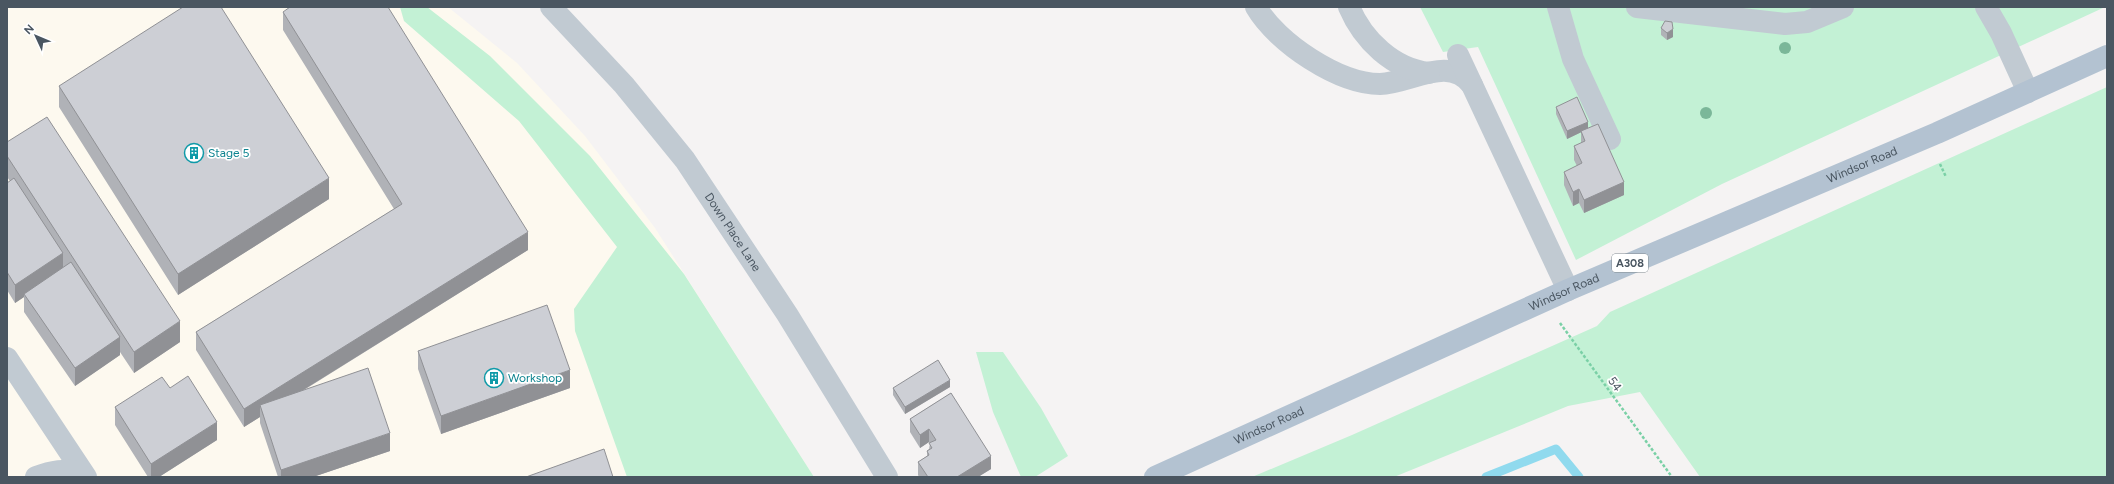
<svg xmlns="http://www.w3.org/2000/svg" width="2114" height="484" font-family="Figtree,sans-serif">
	<rect width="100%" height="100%" fill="#f5f3f3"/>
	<!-- commercial -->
	<path fill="#fdf9ef" d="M7 7H448L517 63 585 136 655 228 814 477H7Z"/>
	<!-- green -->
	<path fill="#c3f1d5" d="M400 7H427L490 56 590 156 684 274 814 477H627L575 331 574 309 617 247 519 121 404 21Z
		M1420 7H2105L1722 184 1576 260 1478 47 1443 52Z
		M2107 87V477H1700L1640 392 1568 406 1394 477H1252L1352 435 1597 326 1610 312Z
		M976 352H1003L1041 408 1068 456 1035 477H1021L993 412Z"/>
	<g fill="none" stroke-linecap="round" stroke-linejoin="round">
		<!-- stream -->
		<path stroke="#90daee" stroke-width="9" d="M1486 477 1556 449 1579 477"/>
		<!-- path -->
		<path stroke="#7ad0a6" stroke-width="2.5" stroke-dasharray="3 2" stroke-linecap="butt" d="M1940 164 1946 177
			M1560 323 1672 477"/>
		<!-- minor -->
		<g stroke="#c1cad2" stroke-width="22">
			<path id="s1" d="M551 7 624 85 685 160 787 314 887 477"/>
			<path d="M1256 7C1277 43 1339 84 1380 84 1411 83 1449 54 1472 85"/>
			<path d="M1349 7C1363 40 1393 69 1429 73"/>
			<path d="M1558 7 1573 59 1610 139"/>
			<path d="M1637 7 1785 24 1807 22 1843 7"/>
			<path d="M1986 7 2001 33 2028 92"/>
			<path d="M1458 55 1568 290"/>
			<path d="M7 358 86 477"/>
			<path d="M36 477C52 471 65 469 82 472"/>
		</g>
		<!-- major -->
		<path stroke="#b3c2d1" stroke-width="22" id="s2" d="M1155 477 1568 290 1937 133 2107 56"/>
	</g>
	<!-- trees -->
	<g fill="#7bb799">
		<circle cx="1785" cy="48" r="6"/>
		<circle cx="1706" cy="113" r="6"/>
	</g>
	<!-- wall -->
	<path fill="#b0b2b7" d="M283 12 528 250 304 390 390 451 313 477H278L260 423V417L244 427 196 350V332L394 209 283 30Z
		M1661 28 1673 37 1667 40 1661 35Z
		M59 86 329 199 178 295 59 107Z
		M1556 107 1588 129 1624 195 1584 213 1579 203 1573 206 1564 185V172L1577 166 1574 160V146L1581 143V132L1567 139 1556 114Z
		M7 142 180 342 134 373 120 352V355L75 386 24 312V297L15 303 7 290V183L10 181 7 177Z
		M418 351 570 388 441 434 418 369Z
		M950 387 905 414 893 395V388Z
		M170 388 217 440 159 477H148L115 425V407Z
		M951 393 991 469 978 477H919L918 475V462L927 456V451L929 449 930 443 929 442 920 448 910 432V419Z"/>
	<!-- shaded-wall -->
	<path fill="#909195" d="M1673 29V37L1667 40V33Z
		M1588 122V129L1567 139V131Z
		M329 178V199L178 295V274Z
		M1624 182V195L1584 213V200Z
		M1579 189V203L1573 206V192Z
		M528 232V250L263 415 260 405V417L244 427V409Z
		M63 253V271L24 294V297L15 303V285Z
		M180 321V342L134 373V352Z
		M120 337V355L75 386V368Z
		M570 370V388L441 434V416Z
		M950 380V387L905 414V407Z
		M217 422V440L159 477H151V464Z
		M929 429V442L920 448V435Z
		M390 433V451L313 477H281V470Z
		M991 456V469L978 477H957Z"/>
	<!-- building -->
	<path fill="#cdcfd5" stroke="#909195" d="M183 7H221L329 178 178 274 59 86Z
		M290 7H388L528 232 244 409 196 332 402 204 283 12Z
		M1665 21 1672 22 1673 29 1667 33 1661 28Z
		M1577 97 1588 122 1567 131 1556 107Z
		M47 117 180 321 134 352 7 156V142Z
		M1598 124 1624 182 1584 200 1579 189 1573 192 1564 172 1582 163 1574 146 1585 141 1581 131Z
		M14 178 63 253 15 285 7 272V183Z
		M71 262 120 337 75 368 24 294Z
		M547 305 570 370 441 416 418 351Z
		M938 360 950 380 905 407 893 388Z
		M368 368 390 433 281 470 260 405Z
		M188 376 217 422 151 464 115 407 162 377 170 388Z
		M951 393 991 456 957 477H928L918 462 929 455 927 451 932 448 929 443 936 440 929 429 920 435 910 419Z
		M604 449 613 477H526Z"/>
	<!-- icons -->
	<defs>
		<symbol id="building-ring" viewBox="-11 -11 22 22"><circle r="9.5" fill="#fff" stroke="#0f9aa8" stroke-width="1.5"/><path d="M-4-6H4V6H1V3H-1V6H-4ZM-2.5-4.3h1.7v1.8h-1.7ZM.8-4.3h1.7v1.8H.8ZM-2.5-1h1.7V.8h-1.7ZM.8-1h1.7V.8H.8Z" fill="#0f9aa8"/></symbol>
	</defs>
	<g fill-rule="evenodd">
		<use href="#building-ring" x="183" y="142" width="22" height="22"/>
		<use href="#building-ring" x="483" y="367" width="22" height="22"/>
	</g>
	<g text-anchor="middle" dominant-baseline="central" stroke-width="3.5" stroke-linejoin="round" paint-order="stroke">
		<!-- shield labels -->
		<rect fill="#fff" stroke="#808990" stroke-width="1" x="1612" y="254" width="36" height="18" rx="3"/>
		<g font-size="11" font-weight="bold" fill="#4a5661">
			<text x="1630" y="263">A308</text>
		</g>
		<!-- culture labels -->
		<g font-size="12" fill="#0d838f" stroke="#fff" text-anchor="start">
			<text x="208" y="153">Stage 5</text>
			<text x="508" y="378">Workshop</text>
		</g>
		<!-- street labels -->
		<g font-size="12" fill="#4a5661" stroke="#fff">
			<text stroke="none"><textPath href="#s2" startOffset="773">Windsor Road</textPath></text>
			<text stroke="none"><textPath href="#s1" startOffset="290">Down Place Lane</textPath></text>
			<text stroke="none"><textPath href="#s2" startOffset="449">Windsor Road</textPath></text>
			<text transform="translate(1615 384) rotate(54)">54</text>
			<text stroke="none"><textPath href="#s2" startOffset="125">Windsor Road</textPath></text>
		</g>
	</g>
	<!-- border -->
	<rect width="2114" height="484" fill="none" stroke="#4a5661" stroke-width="16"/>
	<!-- north arrow -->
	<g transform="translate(36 36) rotate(314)" stroke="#ffffff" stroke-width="3" paint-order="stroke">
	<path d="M0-3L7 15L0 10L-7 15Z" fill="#4a5661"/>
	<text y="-6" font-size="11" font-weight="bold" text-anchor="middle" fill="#4a5661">N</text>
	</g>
</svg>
